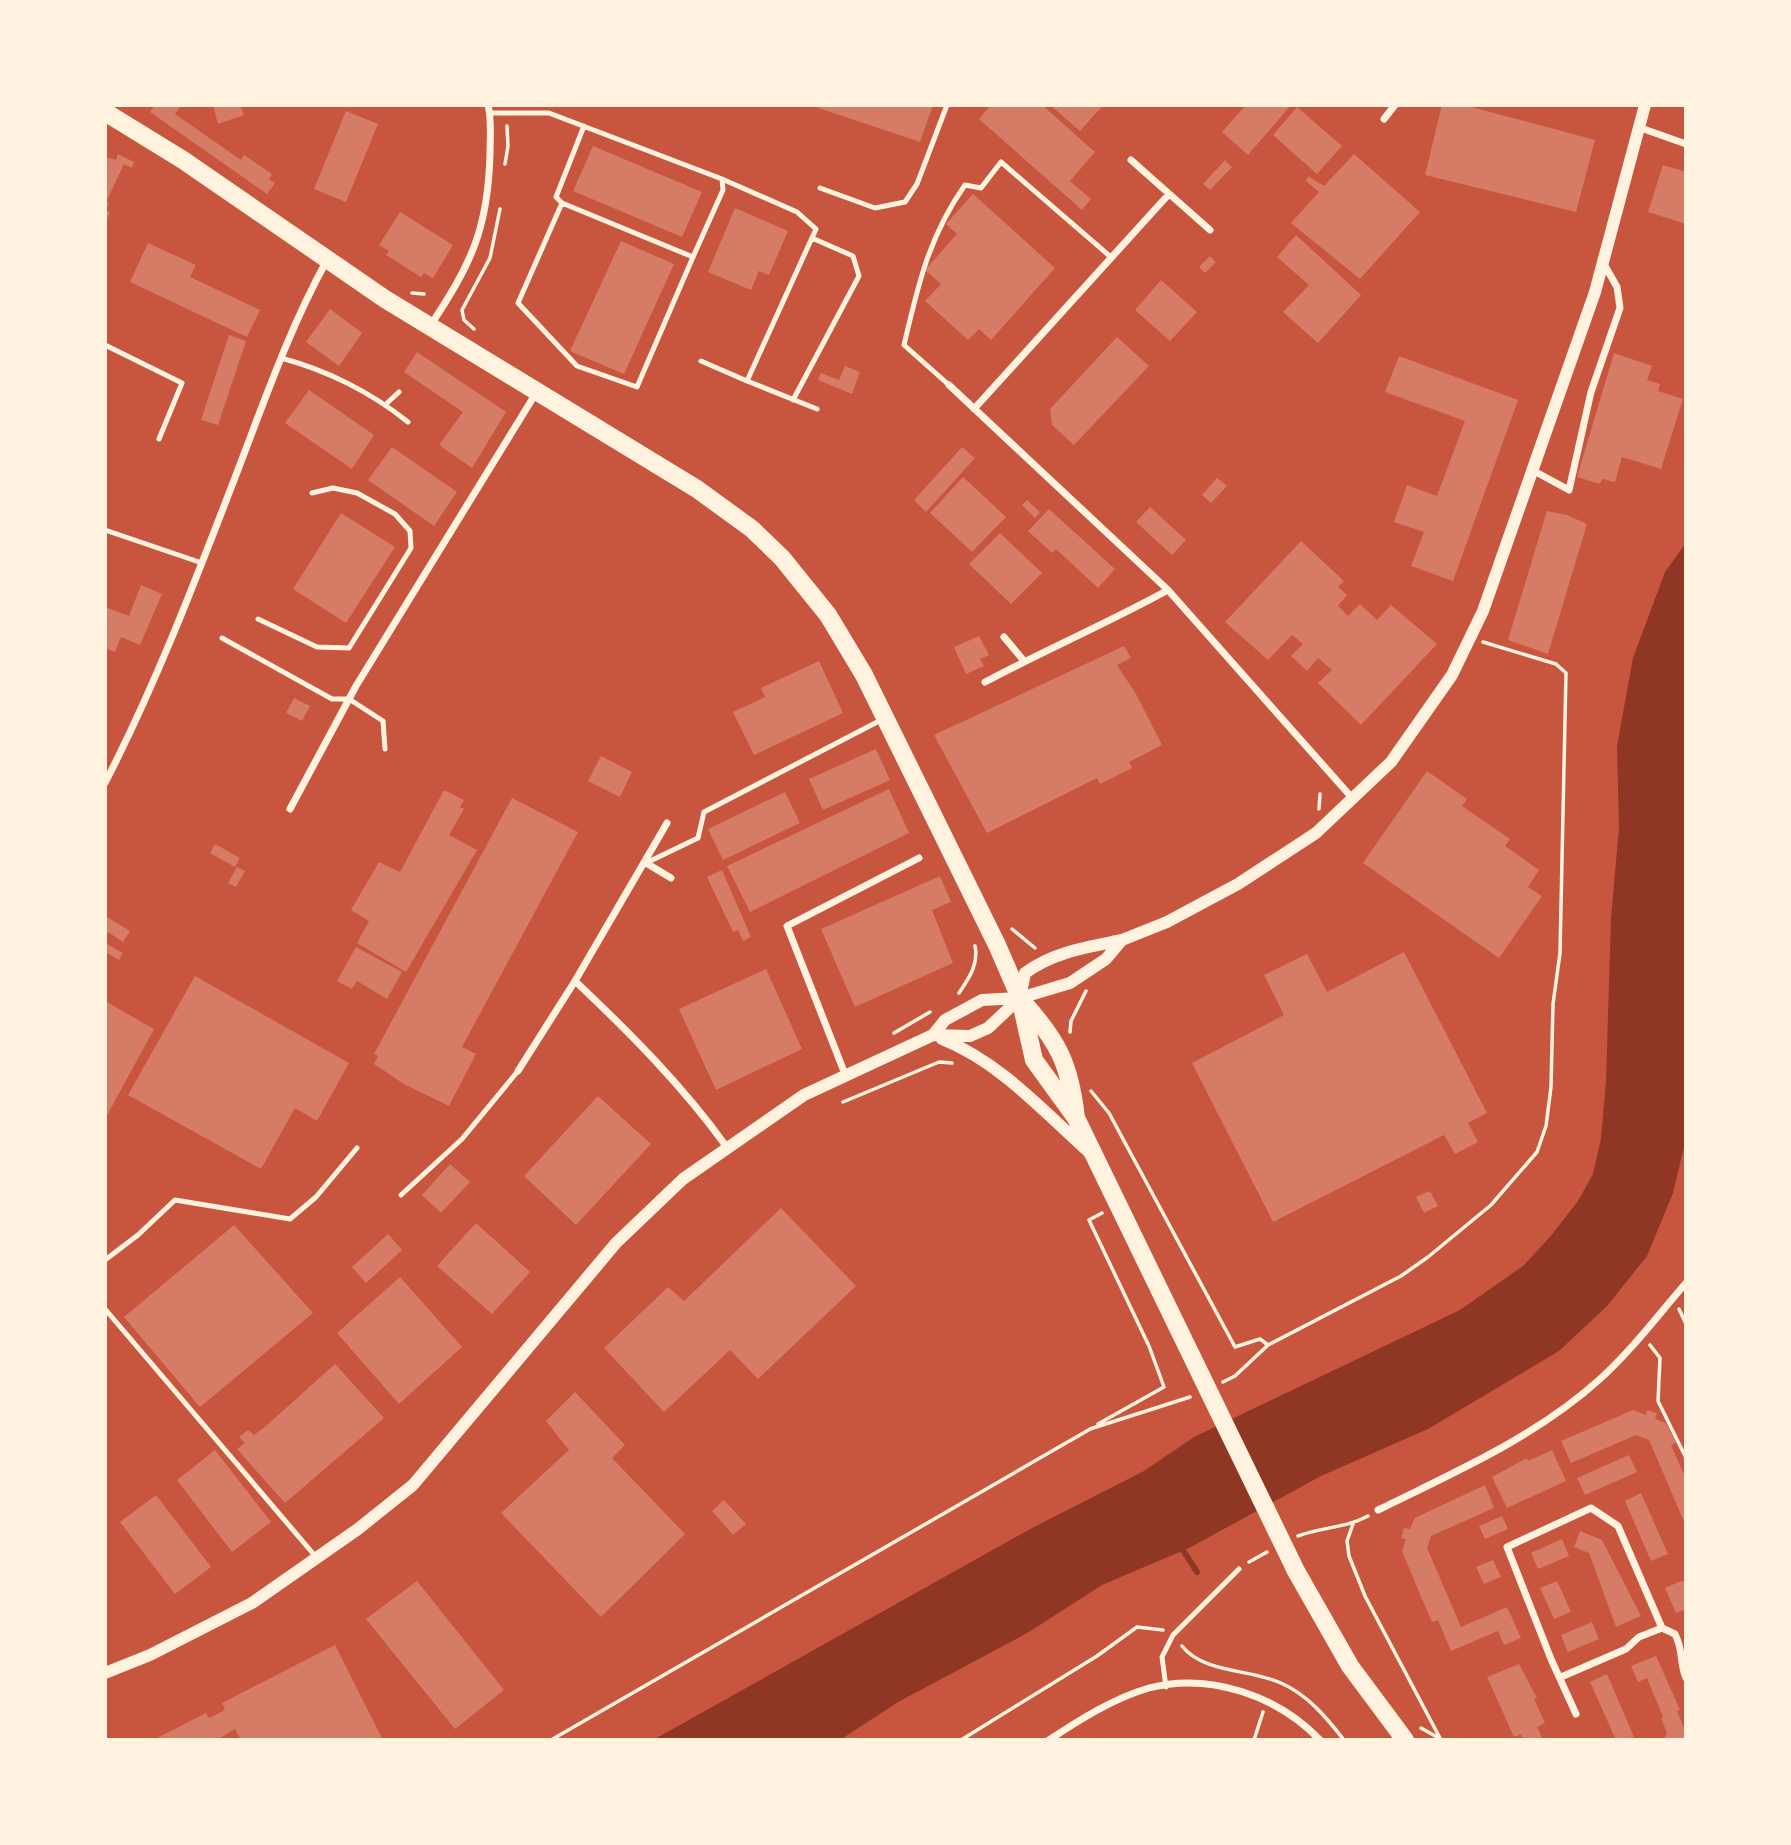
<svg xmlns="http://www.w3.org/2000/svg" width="1791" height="1845" font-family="'Nunito Sans',sans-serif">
	<rect width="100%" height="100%" fill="#c8553d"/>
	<!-- water -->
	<path fill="#8f3625" d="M1686 543V1138L1673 1193 1647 1256 1607 1306 1559 1351 1428 1429 1321 1476 1189 1548 1102 1585 1029 1632 898 1702 840 1740H653L1032 1528 1144 1471 1194 1437 1460 1310 1523 1266 1550 1237 1578 1201 1593 1174 1601 1139 1606 1081 1611 918 1619 828 1617 746 1633 658 1665 572Z"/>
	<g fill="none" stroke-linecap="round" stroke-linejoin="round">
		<!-- stream -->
		<path stroke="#8f3625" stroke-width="6" d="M1183 1550 1197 1572"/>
	</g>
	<!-- building -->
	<path fill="#d67c66" d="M155 105H181L175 114 241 160 244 155 272 174 269 179 275 183 267 194 150 112Z
		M213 105H240L244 115 218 124Z
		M810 105H933L920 142Z
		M991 105H1042L1095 152 1070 181 1091 199 1082 210 979 119Z
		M1050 105H1103L1080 131Z
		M1246 105H1291L1248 155 1222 132Z
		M1442 105H1464L1595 140 1576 212 1425 175Z
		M1297 107 1342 146 1317 174 1273 135Z
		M346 111 378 124 346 202 314 189Z
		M593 146 702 192 682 237 573 191Z
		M118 154 134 162 132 168 124 164 106 202 109 203 106 210 110 213 107 218 105 217V157L116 160Z
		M1354 154 1420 212 1360 279 1291 223 1319 192 1306 181 1308 176 1324 186Z
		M1225 160 1232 167 1210 190 1203 184Z
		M1663 165 1686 172V224L1648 212Z
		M973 194 1055 268 991 340 979 329 968 340 925 301 941 284 925 270 957 234 946 224Z
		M735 208 788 231 769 275 759 271 751 290 708 272Z
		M400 212 453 245 433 278 424 273 421 277 386 255 389 251 379 245Z
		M1296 235 1361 295 1318 343 1283 312 1309 285 1277 257Z
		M621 241 674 264 624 374 570 351Z
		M148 243 196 265 190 277 260 310 247 337 130 282Z
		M1210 256 1216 262 1205 273 1199 267Z
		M1161 280 1197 312 1170 341 1135 310Z
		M330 309 362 333 339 366 306 342Z
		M229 335 246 341 218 425 201 420Z
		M1117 337 1149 366 1074 445 1052 425 1050 409Z
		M417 352 506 412 472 468 439 445 463 412 404 372Z
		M1614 353 1652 366 1647 380 1660 384 1658 391 1683 399 1661 469 1622 457 1615 482 1602 479 1600 484 1577 477Z
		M1399 356 1518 400 1453 581 1411 566 1424 532 1394 522 1407 485 1437 496 1465 421 1385 392Z
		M845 366 860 372 852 394 818 380 821 373 839 380Z
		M309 390 374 435 352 469 285 423Z
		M392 447 457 492 434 526 368 480Z
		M962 447 975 458 926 512 914 500Z
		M963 477 1006 517 972 552 930 513Z
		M1217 478 1227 486 1211 503 1202 495Z
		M1027 500 1040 512 1035 518 1022 505Z
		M1150 507 1186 540 1172 555 1136 522Z
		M1049 509 1115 569 1098 588 1056 549 1052 553 1028 531Z
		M1547 511 1567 515 1587 524 1548 654 1508 640Z
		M341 513 395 547 346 623 293 589Z
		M1000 533 1042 573 1011 604 969 564Z
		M1301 541 1344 581 1338 587 1347 595 1338 606 1348 616 1360 604 1377 620 1391 605 1437 644 1361 725 1318 683 1332 670 1318 658 1307 671 1291 656 1303 644 1292 635 1268 660 1225 622Z
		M141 585 162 594 140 645 121 637 115 652 105 648V607L129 616Z
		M979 636 989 655 980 659 984 666 966 674 954 647Z
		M1124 646 1131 658 1117 665 1136 694 1162 745 1129 762 1132 768 1100 784 1097 778 987 833 934 735Z
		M819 661 843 713 754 755 733 712 765 697 761 688Z
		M294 698 310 706 302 721 286 713Z
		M876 749 890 780 823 810 809 779Z
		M601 756 632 772 620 797 588 781Z
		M1427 771 1467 799 1462 806 1510 839 1505 846 1539 870 1528 887 1542 896 1499 958 1363 863Z
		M889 789 909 833 750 912 727 866Z
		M444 790 464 800 460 807 464 809 449 835 477 850 406 972 357 943 369 921 351 910 379 862 400 872Z
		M785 792 800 823 723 860 708 829Z
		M512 798 578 832 462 1047 476 1054 449 1106 404 1084 374 1064 378 1056 374 1054Z
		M215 844 240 858 235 867 210 853Z
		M237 867 245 871 236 887 228 883Z
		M722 870 751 937 743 941 738 930 733 932 707 877Z
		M940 876 951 902 932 910 953 963 855 1007 821 929Z
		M105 916 130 931 123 942 108 932 105 937Z
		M107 944 123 953 119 960 105 952Z
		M356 947 402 972 387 999 357 981 352 989 337 981Z
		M1404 952 1487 1113 1468 1123 1478 1142 1455 1154 1444 1135 1273 1222 1192 1063 1284 1015 1264 975 1307 954 1327 992Z
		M766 969 802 1049 716 1090 679 1009Z
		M195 976 349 1063 317 1121 295 1108 261 1169 128 1095Z
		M105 1001 154 1029 105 1119Z
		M598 1096 651 1144 576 1225 524 1176Z
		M450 1164 470 1182 441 1213 422 1195Z
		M1430 1191 1438 1206 1424 1213 1416 1197Z
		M781 1208 856 1286 758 1379 730 1350 664 1412 604 1348 668 1287 684 1301Z
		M476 1223 530 1272 492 1314 437 1266Z
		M234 1225 313 1313 200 1407 124 1317Z
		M388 1234 402 1250 366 1283 352 1267Z
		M400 1277 462 1347 399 1404 337 1333Z
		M335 1364 384 1418 285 1503 237 1449 245 1443 239 1437 248 1430 254 1435 266 1426Z
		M575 1392 625 1445 612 1458 685 1534 601 1617 501 1513 569 1450 546 1421Z
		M1633 1410 1646 1415 1647 1410 1657 1413 1655 1419 1666 1423 1676 1443 1671 1445 1686 1479V1526L1649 1440 1636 1435 1571 1463 1561 1441Z
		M215 1450 271 1522 232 1552 177 1480Z
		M1552 1450 1566 1481 1507 1508 1492 1477 1527 1458 1528 1461Z
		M1629 1455 1637 1472 1585 1495 1577 1478Z
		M1485 1485 1494 1508 1431 1536 1427 1548 1461 1627 1507 1607 1521 1638 1504 1645 1498 1631 1451 1651 1438 1620 1432 1622 1422 1599 1402 1551 1406 1539 1401 1538 1404 1528 1410 1529 1415 1518Z
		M1641 1493 1668 1554 1651 1561 1625 1501Z
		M156 1495 211 1567 175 1594 120 1522Z
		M724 1500 746 1524 733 1535 712 1511Z
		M1502 1516 1508 1529 1485 1539 1479 1526Z
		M1580 1531 1602 1540 1641 1616 1616 1627 1589 1553 1574 1547Z
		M1562 1539 1569 1556 1538 1569 1531 1553Z
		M1493 1560 1501 1577 1484 1584 1476 1567Z
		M417 1581 504 1690 455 1729 366 1619Z
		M1557 1581 1571 1612 1554 1619 1540 1588Z
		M1681 1581 1686 1582V1609L1676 1613 1665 1588Z
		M1592 1622 1599 1639 1568 1652 1561 1635Z
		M335 1645 383 1740H241L235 1729 220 1738 221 1740H153L206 1713 209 1718 225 1710 222 1703Z
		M1656 1656 1680 1710 1677 1711 1686 1733 1683 1740H1664L1667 1733 1661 1718 1663 1717 1647 1678 1638 1682 1631 1666Z
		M1519 1664 1537 1698 1534 1699 1545 1723 1537 1727 1543 1740H1523L1521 1734 1514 1737 1487 1677Z
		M1607 1674 1634 1737 1626 1740H1616L1590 1682Z"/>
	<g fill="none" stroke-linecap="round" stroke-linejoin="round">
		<!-- path -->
		<path stroke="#fff3e0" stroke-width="3.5" d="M505 164 508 146 507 126
			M412 293 424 294
			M474 329 464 320 462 310 490 258 500 209
			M1319 809 1320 794
			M1012 929 1035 948
			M959 993C969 978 979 964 975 946
			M1070 1032 1071 1021 1086 991
			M894 1033 930 1012
			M1091 1091 1109 1113 1235 1347 1260 1339 1268 1345
			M843 1102 939 1062 952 1063
			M1679 1309 1686 1324
			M1650 1345 1660 1358 1658 1401 1686 1458
			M1223 1382 1235 1376 1268 1345 1401 1276 1428 1257 1491 1205 1537 1152 1546 1126 1551 1087 1553 1004 1560 953 1566 673 1556 664 1483 642
			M1098 1424 1164 1387 1149 1346 1089 1220 1102 1213
			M1090 1429 1190 1397
			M1353 1524 1347 1541 1349 1556 1365 1596 1441 1740
			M1298 1536C1322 1527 1346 1528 1368 1516
			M1249 1562 1267 1552
			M1182 1646C1203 1673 1250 1669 1281 1683 1308 1695 1326 1717 1344 1740
			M1421 1728 1437 1737
			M551 1740 1092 1428
			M961 1740 1097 1656 1137 1627 1163 1630
			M1254 1740 1263 1712"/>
		<!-- service -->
		<path stroke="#fff3e0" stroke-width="5" d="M490 113H549L722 179 723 190 693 257 562 203 556 197 584 126
			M820 188 875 208 905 202 917 184 947 105
			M562 203 518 303 577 366 637 387 693 257
			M105 345 182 383 159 439
			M281 358C327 370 372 393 408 422
			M701 361 747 381 816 229 797 212 722 179
			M747 381 817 409
			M949 385 904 345C918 285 929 236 965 185L981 188 1001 162 1112 258
			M793 400 859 276 853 256 812 238
			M386 404 399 392
			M105 530 202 563
			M258 619 317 647 349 648 411 548 410 531 395 514 357 493 333 488 312 493
			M222 638 332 699H349L383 721 385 749
			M646 863 698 838 704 812 883 719
			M401 1195 462 1139 518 1071
			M105 1260 138 1235 175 1200 290 1219 316 1197 357 1148
			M105 1309 316 1557
			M1166 1687 1162 1657 1173 1635 1239 1569"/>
		<!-- minor -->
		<path stroke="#fff3e0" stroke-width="7" d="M1384 119 1395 105
			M1638 127 1686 144
			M1131 160 1210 230
			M430 326C471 264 488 230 490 154 490 138 492 121 488 105
			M949 385 1168 590 1354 800
			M974 409 1169 194
			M1534 471 1569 490 1591 392 1620 308 1617 287 1604 264
			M1004 637 1024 661
			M985 682C1045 650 1108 623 1168 590
			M105 783C156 684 196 579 236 475 264 402 289 329 327 260
			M290 809 356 686 536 393
			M646 863 671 878
			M575 981C629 1032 682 1085 726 1146
			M518 1071 575 981 667 823
			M845 1074 787 926 919 858
			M1378 1510C1455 1472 1536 1437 1600 1379 1632 1350 1658 1315 1686 1283
			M1561 1677 1626 1649 1639 1637 1662 1628 1675 1634C1684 1652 1679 1662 1686 1678
			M1576 1714 1551 1659 1507 1547 1591 1508 1618 1526 1662 1628
			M1049 1740C1079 1720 1114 1698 1149 1688 1210 1672 1278 1696 1320 1740"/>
		<!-- tertiary -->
		<path stroke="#fff3e0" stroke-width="12" d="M933 1035 970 1036 988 1028 1020 998 1025 973C1053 952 1088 947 1122 940
			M942 1039C1000 1062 1044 1112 1090 1153
			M105 1673 150 1655 252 1603 358 1529 413 1485 616 1243 683 1179 804 1095 933 1035 945 1020 982 1000 1020 998 1070 983 1106 959 1122 940 1167 922 1238 884 1316 833 1391 762 1452 675 1483 611 1595 292 1645 105"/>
		<!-- primary -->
		<path stroke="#fff3e0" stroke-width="18" d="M105 112 183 160 385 299 697 489 752 529 782 558 828 615 864 675 997 945 1020 998 1034 1060 1076 1118 1296 1571 1350 1666 1405 1740
			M1022 1001C1058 1041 1070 1064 1076 1118"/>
	</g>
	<!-- border -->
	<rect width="1791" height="1845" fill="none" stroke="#fff3e0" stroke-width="214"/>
</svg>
